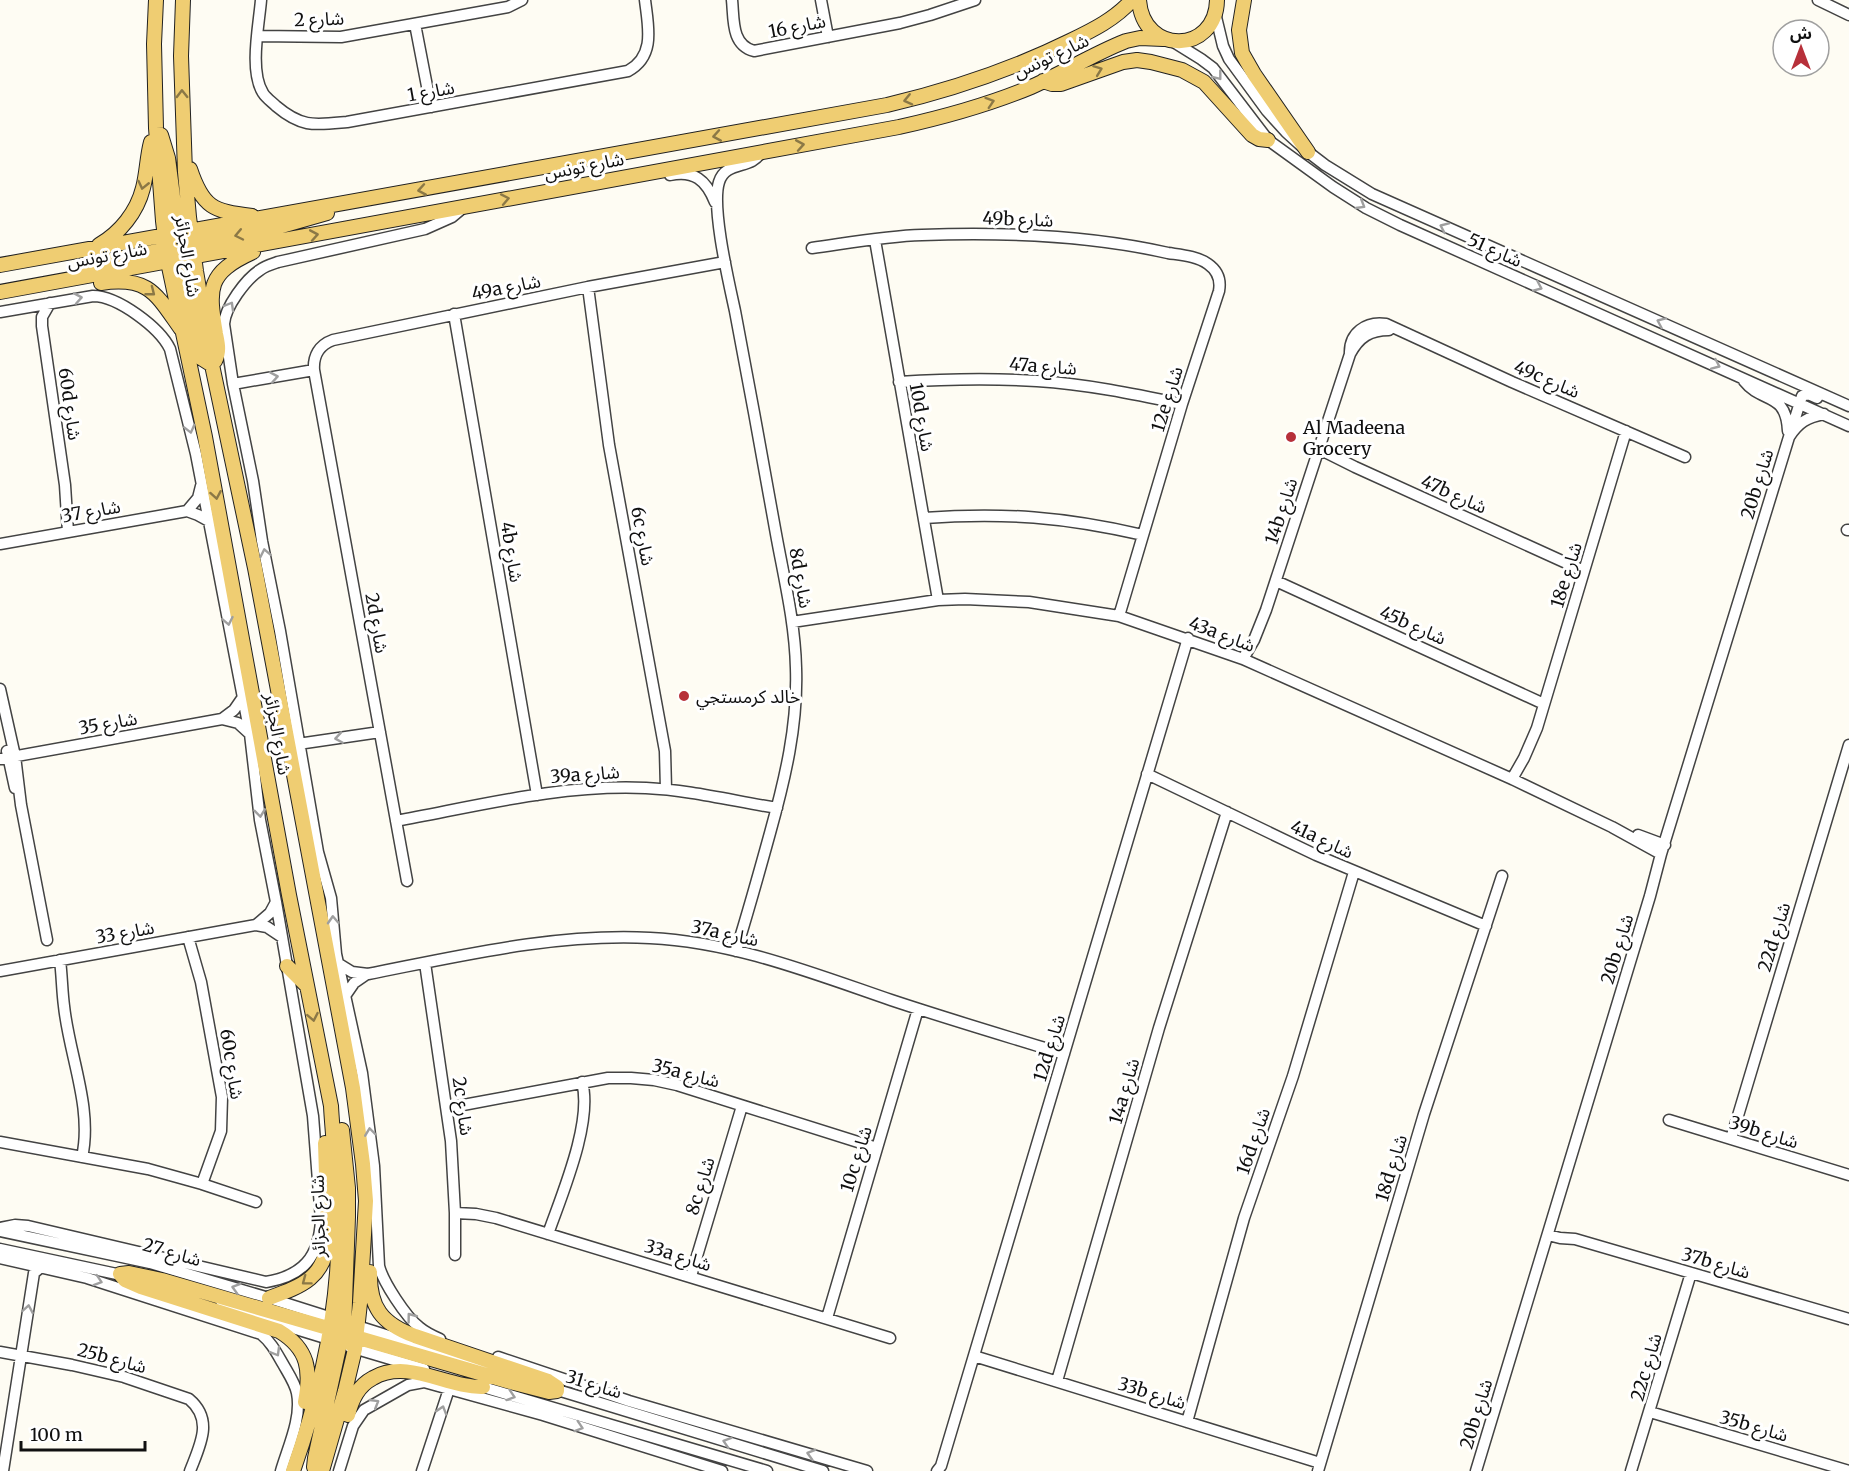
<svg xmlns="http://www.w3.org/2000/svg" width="1849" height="1471" font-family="Merriweather,'Noto Sans Arabic',serif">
	<rect width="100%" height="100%" fill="#fefcf3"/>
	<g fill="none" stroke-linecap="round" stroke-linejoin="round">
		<defs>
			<path id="minor" d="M261 0C259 25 249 71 263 93 266 98 272 102 276 106 302 128 315 125 347 122L628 71C656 56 648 26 645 0
				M732 0C734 19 731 45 754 51L900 23 930 15 975 0
				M821 0 828 37
				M1818 0 1849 15
				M1216 17 1223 46 1229 59 1267 111 1286 132 1308 152 1325 165 1372 194 1849 406
				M415 24 431 107
				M258 36 341 37 508 7 522 0
				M1172 41 1201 59 1213 68 1268 140 1333 187 1366 208 1400 225 1849 426
				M670 175C694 170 706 180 715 202
				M875 240 938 600
				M812 248C848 243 885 236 922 235 1003 232 1088 235 1168 253 1181 255 1197 256 1208 264 1218 271 1221 280 1219 291L1182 404 1119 616
				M588 287 609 445 665 751 666 789
				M50 303 42 317V326L65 485 68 532
				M0 312 93 296C118 296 160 328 170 349L196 454 250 734 260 820 276 902 313 1116 321 1220C319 1257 303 1276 266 1282L28 1226 15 1225 0 1228
				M454 314 537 795
				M1350 354C1349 333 1366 321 1386 324L1512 382 1685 457
				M1744 381C1762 404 1786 391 1788 431
				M899 382C945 379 991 378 1037 381 1086 384 1134 394 1182 404
				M233 384 314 370
				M1791 431 1802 396 1808 394 1817 398
				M1319 449 1355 467 1584 571
				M187 511 198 498 201 486
				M924 518C1003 512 1065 517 1143 535
				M1847 530H1849
				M0 544 187 511 198 515 209 521
				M1276 581 1544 704
				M792 622 938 600 965 599 1029 602 1119 616 1243 659 1512 779 1612 827 1661 854
				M1243 659 1254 640 1266 610 1350 354C1359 337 1370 330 1389 330
				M0 689 15 756 21 805 47 940
				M222 719 234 710 243 697
				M298 744 380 732
				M7 751 15 788
				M0 759 222 719 238 723 250 734
				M1147 774 1316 855 1486 926
				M1512 779 1524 758 1537 728 1626 431
				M396 821C478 806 561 784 646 788 690 790 733 801 777 808
				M1638 835 1665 845
				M407 881 314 370C313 356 319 345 333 340L588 287 725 262
				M256 925 270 913 276 902
				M188 937 201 982 222 1097 221 1131 202 1184
				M736 951C748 912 759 873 770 833 785 779 798 725 796 668 795 623 784 578 776 534 763 460 749 385 735 311 729 283 711 207 719 182 726 160 752 170 761 152
				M60 960C62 976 62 991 64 1006 69 1055 93 1108 82 1157
				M425 963 451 1141 455 1213V1255
				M339 964 352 972 368 974C460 956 555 933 650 938 734 942 812 973 891 1000 948 1019 1006 1036 1064 1054
				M0 971 256 925 267 927 282 937
				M345 996 354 983 367 974
				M447 1108 608 1078H631L654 1080 677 1085 877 1148
				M1669 1120 1849 1175
				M1731 1139 1849 745
				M0 1142 148 1169 202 1184 256 1202
				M455 1213 476 1214 496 1218 890 1338
				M0 1231 150 1263 269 1298 496 1370
				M548 1234C562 1194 593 1122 582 1082
				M1548 1235 1560 1238 1575 1239 1849 1319
				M0 1249 126 1276
				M0 1258 87 1278 261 1334C271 1342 276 1352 283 1364 288 1373 295 1383 297 1393 302 1418 288 1447 281 1471
				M691 1276 742 1106
				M221 1306 335 1341
				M827 1318 918 1009
				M440 1339C433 1336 425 1332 419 1327 406 1317 383 1282 379 1266L374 1166 362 1073 336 954 331 898 318 852 280 631 262 541 253 481 233 384 224 324C225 307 246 279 260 270 265 266 272 264 278 262L425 229 452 217 464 207
				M350 1347 424 1369
				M0 1352 72 1365 124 1377 189 1399C214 1420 200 1445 190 1471
				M974 1356 1320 1463
				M498 1357 629 1401 867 1471
				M1057 1381 1159 1028 1227 812
				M476 1385 767 1471
				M551 1388 823 1471
				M1650 1412 1849 1471
				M1187 1422 1244 1218 1293 1076 1354 872
				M3 1471 34 1273 41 1267
				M339 1471 353 1426 364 1410 408 1385 424 1382 543 1415 722 1471
				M422 1471 449 1389
				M937 1471 941 1466 1188 638
				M1318 1471 1424 1114 1502 876
				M1476 1471 1650 896 1661 854 1789 437C1798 423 1807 417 1824 414
				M1631 1471 1691 1273"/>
			<path id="major" d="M156 0 154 44 156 128 163 221 168 262 205 437 289 895 331 1106C333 1143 338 1179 339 1216 340 1303 322 1389 293 1471
				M183 0 181 56 185 172 189 217 196 271 212 365 255 568 353 1088 363 1164 366 1201 360 1303 355 1349 345 1391 322 1471
				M1139 0C1143 56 1216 54 1217 0
				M1244 0 1239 30 1242 53 1254 74 1308 152
				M1043 81 1052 84H1061L1123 62 1137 60 1151 62 1182 70 1204 82 1252 135 1259 139 1268 140
				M161 135 168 158 183 273 197 347 201 358 212 365
				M190 169C203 208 213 211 252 216
				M99 245C120 233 137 212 143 188 147 173 147 157 151 142
				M0 265 887 105C951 90 1011 70 1070 41 1093 30 1115 19 1132 0
				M76 278 85 269 97 263 278 227 327 213
				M101 283C149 276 156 294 181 329
				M0 292 899 127C944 117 988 105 1031 87 1063 73 1093 54 1126 41L1140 38 1163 39
				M215 361C220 351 218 344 216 334 208 288 207 273 253 252
				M287 966 307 986
				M342 1130 348 1188V1217L344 1330 349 1343
				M120 1274 125 1280 141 1287 279 1331C309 1349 311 1371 305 1402
				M120 1274 129 1273 162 1280 338 1331
				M269 1298C302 1286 325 1278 328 1239L325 1143
				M329 1339 340 1336H352L514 1383 549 1392 557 1391V1387L548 1381 415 1336C382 1324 369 1307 370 1272
				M348 1415C352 1399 358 1386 373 1378 408 1358 447 1388 483 1387
				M316 1471 314 1467 315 1458 340 1343 339 1330"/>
		</defs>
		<!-- minor casing -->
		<use href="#minor" stroke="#434343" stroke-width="13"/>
		<!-- major casing -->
		<use href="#major" stroke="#212121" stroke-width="16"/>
		<!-- minor -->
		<use href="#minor" stroke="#fff" stroke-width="10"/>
		<!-- major -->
		<use href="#major" stroke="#efcd72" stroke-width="14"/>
	</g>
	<!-- one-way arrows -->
	<defs><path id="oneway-chevron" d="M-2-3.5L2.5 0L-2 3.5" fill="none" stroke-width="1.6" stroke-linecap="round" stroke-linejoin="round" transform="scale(1.5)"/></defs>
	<g stroke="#8b7846">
		<use href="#oneway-chevron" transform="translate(1098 70) rotate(-21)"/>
		<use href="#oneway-chevron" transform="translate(182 94) rotate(-91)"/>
		<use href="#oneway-chevron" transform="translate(908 100) rotate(167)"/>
		<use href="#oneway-chevron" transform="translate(990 102) rotate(-18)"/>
		<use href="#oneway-chevron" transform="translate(717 136) rotate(170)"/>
		<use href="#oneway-chevron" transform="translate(800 145) rotate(-10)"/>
		<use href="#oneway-chevron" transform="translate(143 185) rotate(103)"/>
		<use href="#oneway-chevron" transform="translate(422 190) rotate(170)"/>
		<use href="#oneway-chevron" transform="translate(505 199) rotate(-11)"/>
		<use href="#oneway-chevron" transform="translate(239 235) rotate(168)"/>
		<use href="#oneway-chevron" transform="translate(314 235) rotate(-10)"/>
		<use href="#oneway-chevron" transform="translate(151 292) rotate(38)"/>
		<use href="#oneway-chevron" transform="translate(216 495) rotate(80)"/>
		<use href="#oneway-chevron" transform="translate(313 1017) rotate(79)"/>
		<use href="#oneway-chevron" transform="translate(306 1281) rotate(143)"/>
	</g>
	<g stroke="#9f9f9f">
		<use href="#oneway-chevron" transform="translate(1218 76) rotate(52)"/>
		<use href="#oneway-chevron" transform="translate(1361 205) rotate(31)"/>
		<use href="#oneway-chevron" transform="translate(1444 227) rotate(-156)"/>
		<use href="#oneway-chevron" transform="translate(1538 287) rotate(24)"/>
		<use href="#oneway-chevron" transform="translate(78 298) rotate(-10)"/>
		<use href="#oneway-chevron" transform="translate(230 306) rotate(-60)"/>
		<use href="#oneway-chevron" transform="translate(1661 322) rotate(-156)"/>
		<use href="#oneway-chevron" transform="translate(1716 365) rotate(24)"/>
		<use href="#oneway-chevron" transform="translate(274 377) rotate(-10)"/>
		<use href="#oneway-chevron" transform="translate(190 429) rotate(76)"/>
		<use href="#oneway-chevron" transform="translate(265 553) rotate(-101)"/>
		<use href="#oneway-chevron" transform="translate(228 621) rotate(79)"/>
		<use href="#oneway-chevron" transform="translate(339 738) rotate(171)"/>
		<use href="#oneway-chevron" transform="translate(260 813) rotate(83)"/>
		<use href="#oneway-chevron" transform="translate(333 920) rotate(-93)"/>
		<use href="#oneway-chevron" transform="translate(370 1132) rotate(-97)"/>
		<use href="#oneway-chevron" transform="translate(98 1281) rotate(18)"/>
		<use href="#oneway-chevron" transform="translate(236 1288) rotate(-164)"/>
		<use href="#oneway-chevron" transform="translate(28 1309) rotate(-80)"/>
		<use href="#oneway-chevron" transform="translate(411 1317) rotate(-127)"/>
		<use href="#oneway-chevron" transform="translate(276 1352) rotate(60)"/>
		<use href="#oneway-chevron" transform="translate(511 1396) rotate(18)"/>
		<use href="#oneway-chevron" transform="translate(375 1403) rotate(-31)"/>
		<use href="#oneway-chevron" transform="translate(442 1410) rotate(-73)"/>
		<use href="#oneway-chevron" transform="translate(579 1427) rotate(18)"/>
		<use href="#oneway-chevron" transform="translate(727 1442) rotate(-163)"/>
		<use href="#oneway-chevron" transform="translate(811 1454) rotate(-164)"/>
	</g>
	<!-- markers -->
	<g fill="#b7303a" stroke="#fff" stroke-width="2">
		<circle cx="1291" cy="437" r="6"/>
		<circle cx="684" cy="696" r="6"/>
	</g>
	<g text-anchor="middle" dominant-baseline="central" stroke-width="6" stroke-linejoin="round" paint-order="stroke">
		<!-- street labels -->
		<g font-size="18" fill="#101010" stroke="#fff">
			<text transform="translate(319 19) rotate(-2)">شارع 2</text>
			<text transform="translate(797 26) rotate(-11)">شارع 16</text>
			<text transform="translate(1051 56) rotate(-25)">شارع تونس</text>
			<text transform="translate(431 91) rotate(-10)">شارع 1</text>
			<text transform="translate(584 166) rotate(-11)">شارع تونس</text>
			<text transform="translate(1018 219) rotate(2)">49b شارع</text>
			<text transform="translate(1495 250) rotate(24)">شارع 51</text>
			<text transform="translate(107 255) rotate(-10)">شارع تونس</text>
			<text transform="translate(188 256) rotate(81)">شارع الجزائر</text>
			<text transform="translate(506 287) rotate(-11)">49a شارع</text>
			<text transform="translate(1043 366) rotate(4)">47a شارع</text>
			<text transform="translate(1547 379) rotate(23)">49c شارع</text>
			<text transform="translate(1167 399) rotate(-73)">12e شارع</text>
			<text transform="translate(70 404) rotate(82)">60d شارع</text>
			<text transform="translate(922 417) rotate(80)">10d شارع</text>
			<text transform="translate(1757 484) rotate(-73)">20b شارع</text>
			<text transform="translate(1454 494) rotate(24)">47b شارع</text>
			<text transform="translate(91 511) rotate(-10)">شارع 37</text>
			<text transform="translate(1281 511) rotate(-72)">14b شارع</text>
			<text transform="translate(643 536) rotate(79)">6c شارع</text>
			<text transform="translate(512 552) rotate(81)">4b شارع</text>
			<text transform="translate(1566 575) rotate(-73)">18e شارع</text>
			<text transform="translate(801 578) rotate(80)">8d شارع</text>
			<text transform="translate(377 623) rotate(80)">2d شارع</text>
			<text transform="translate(1413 625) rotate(24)">45b شارع</text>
			<text transform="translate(1222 634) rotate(21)">43a شارع</text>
			<text transform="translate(108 723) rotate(-10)">شارع 35</text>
			<text transform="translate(278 734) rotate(80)">شارع الجزائر</text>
			<text transform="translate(585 774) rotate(-4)">39a شارع</text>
			<text transform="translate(1322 839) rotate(25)">41a شارع</text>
			<text transform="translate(125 932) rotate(-10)">شارع 33</text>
			<text transform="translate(725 933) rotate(12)">37a شارع</text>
			<text transform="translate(1774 937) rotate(-73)">22d شارع</text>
			<text transform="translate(1617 949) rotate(-73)">20b شارع</text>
			<text transform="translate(1049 1048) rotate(-73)">12d شارع</text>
			<text transform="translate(232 1064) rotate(81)">60c شارع</text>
			<text transform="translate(686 1073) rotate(14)">35a شارع</text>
			<text transform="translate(1124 1091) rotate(-74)">14a شارع</text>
			<text transform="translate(463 1106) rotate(82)">2c شارع</text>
			<text transform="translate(1764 1132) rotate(17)">39b شارع</text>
			<text transform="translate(1253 1141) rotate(-71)">16d شارع</text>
			<text transform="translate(856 1159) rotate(-73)">10c شارع</text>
			<text transform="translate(1391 1168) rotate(-73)">18d شارع</text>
			<text transform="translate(700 1186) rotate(-73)">8c شارع</text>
			<text transform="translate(318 1216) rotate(-91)">شارع الجزائر</text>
			<text transform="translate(172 1252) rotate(16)">شارع 27</text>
			<text transform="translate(678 1255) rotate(17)">33a شارع</text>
			<text transform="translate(1716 1263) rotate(16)">37b شارع</text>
			<text transform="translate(112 1358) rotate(15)">25b شارع</text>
			<text transform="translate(1646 1367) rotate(-74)">22c شارع</text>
			<text transform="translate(594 1384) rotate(17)">شارع 31</text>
			<text transform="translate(1152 1393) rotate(17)">33b شارع</text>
			<text transform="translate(1476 1414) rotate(-73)">20b شارع</text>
			<text transform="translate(1754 1426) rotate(16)">35b شارع</text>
		</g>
		<!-- poi labels -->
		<g font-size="18" fill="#101010" stroke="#fff" text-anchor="start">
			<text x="1303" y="427">Al Madeena<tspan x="1303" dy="21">Grocery</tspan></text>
			<text x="696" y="696">خالد كرمستجي</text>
		</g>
	</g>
	<!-- north arrow -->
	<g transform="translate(1801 48)"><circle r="28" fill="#ffffff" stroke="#9f9f9f" stroke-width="1.5"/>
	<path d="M0-4.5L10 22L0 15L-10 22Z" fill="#b7303a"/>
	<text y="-9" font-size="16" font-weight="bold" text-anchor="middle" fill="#101010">ش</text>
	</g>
	<!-- scale -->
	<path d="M21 1441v9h124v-9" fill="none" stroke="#101010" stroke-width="3"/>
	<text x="30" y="1441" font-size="18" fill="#101010" stroke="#ffffff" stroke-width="4.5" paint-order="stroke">100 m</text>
</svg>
